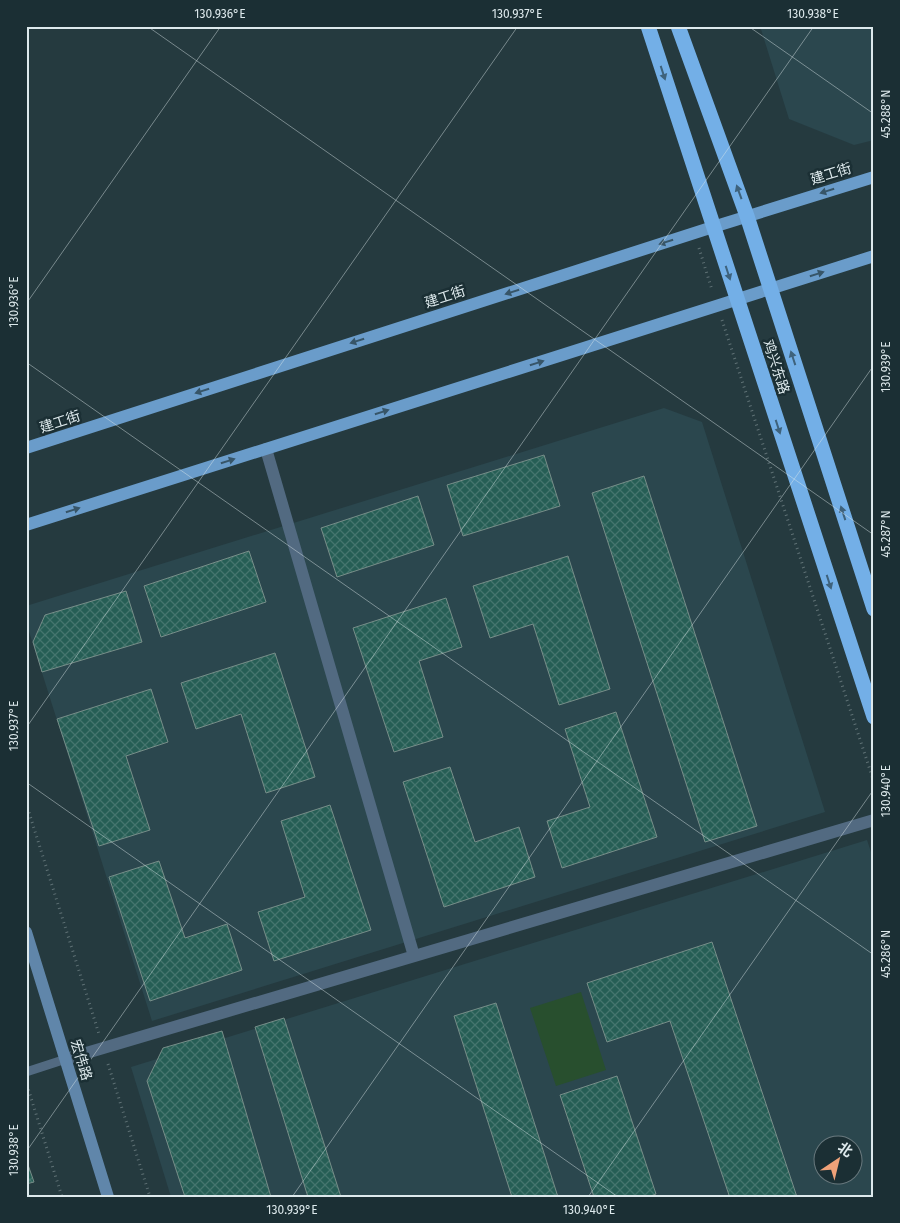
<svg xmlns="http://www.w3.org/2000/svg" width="900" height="1223" font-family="'Fira Sans','Noto Sans SC',sans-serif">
	<defs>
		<pattern id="building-cross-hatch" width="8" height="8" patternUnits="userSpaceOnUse" patternTransform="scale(1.25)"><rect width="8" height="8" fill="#265e55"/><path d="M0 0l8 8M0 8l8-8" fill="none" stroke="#45756e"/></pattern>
	</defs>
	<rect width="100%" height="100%" fill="#253a3f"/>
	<!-- built -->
	<path fill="#2b474e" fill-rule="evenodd" d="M760 26H874V140L854 145 789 119Z
		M664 408 702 422 825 812 152 1021 26 622V606Z
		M867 840 874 861V1197H171L131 1067ZM822 1146H852V1176H822Z"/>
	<!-- grass -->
	<path fill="#284f2e" d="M581 992 606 1070 556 1086 530 1008Z"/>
	<!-- building -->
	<path fill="url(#building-cross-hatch)" stroke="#778e89" d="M544 455 560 506 463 536 447 485Z
		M644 476 757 826 705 842 592 493Z
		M418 496 434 545 337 577 321 528Z
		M249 551 266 602 161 637 144 586Z
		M568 556 610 689 559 705 533 624 490 638 473 586Z
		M126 591 142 642 42 672 33 642 45 615Z
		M446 598 462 647 419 661 443 737 394 752 353 628Z
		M275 653 315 777 266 793 241 714 196 729 181 683Z
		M151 689 168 742 126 756 150 830 99 846 57 719Z
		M616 712 657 837 562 868 547 821 590 807 565 729Z
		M450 767 475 842 519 827 535 877 444 907 403 782Z
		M330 805 371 930 274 961 258 912 305 897 281 821Z
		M159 861 185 938 227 924 242 970 150 1001 109 877Z
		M712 942 797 1197H724L729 1195 670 1021 607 1042 587 983Z
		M496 1003 558 1197H512L454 1016Z
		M284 1018 341 1197H308L255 1027Z
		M222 1031 271 1197H185L147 1081 163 1048Z
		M617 1076 656 1194 648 1197H594L560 1095Z
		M26 1159 34 1182 26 1184Z"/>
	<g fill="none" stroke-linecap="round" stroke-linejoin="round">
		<!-- path -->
		<path stroke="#5f7175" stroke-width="3" stroke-dasharray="1 4" stroke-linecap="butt" d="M699 248 712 290
			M722 320 874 782
			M26 803 99 1034
			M108 1064 150 1197
			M27 1085 62 1197"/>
		<!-- lane -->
		<path stroke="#526a81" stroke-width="9" d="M26 1072 66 1059"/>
		<!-- street -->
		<path stroke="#526a81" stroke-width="12" d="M266 449 414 956
			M66 1059 874 820"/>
		<!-- secondary -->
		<path stroke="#6086aa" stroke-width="12" d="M26 932 108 1197"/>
		<!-- primary -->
		<path stroke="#6a9cca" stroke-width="12" d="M26 448 713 227 874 177
			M26 525 874 256"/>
		<!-- highway -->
		<path stroke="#73afe7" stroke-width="15" d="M648 26 874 717
			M678 26 747 216 874 609"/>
	</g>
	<!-- one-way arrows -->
	<defs><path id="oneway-solid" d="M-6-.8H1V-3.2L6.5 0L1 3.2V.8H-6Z" transform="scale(1.25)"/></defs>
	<g fill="#3e627c">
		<use href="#oneway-solid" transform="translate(663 73) rotate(72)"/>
		<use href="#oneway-solid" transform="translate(739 192) rotate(-110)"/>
		<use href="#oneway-solid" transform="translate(728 273) rotate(72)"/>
		<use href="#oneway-solid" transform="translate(793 358) rotate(-108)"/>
		<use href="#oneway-solid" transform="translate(778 427) rotate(72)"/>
		<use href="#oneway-solid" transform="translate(843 513) rotate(-108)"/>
		<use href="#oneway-solid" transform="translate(829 582) rotate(72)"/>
	</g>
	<g fill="#375568">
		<use href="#oneway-solid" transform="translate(827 191) rotate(163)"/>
		<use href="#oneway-solid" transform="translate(666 242) rotate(162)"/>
		<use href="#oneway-solid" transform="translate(817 274) rotate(-17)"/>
		<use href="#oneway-solid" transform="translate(512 292) rotate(162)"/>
		<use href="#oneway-solid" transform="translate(357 341) rotate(162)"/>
		<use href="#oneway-solid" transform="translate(537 363) rotate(-18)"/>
		<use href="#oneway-solid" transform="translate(202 391) rotate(162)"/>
		<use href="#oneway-solid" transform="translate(382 412) rotate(-18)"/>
		<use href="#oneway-solid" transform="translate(228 461) rotate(-18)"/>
		<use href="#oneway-solid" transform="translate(73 510) rotate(-18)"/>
	</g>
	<!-- ticks -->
	<path fill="none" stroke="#dde9ec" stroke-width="1" stroke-opacity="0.45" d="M147 26 874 535M748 26 874 114M26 304 221 26M26 362 874 955M26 728 518 26M26 782 618 1197M26 1152 814 26M292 1197 874 365M588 1197 874 789"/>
	<g text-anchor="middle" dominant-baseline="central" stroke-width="5" stroke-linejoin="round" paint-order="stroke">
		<!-- street labels -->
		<g font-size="14" fill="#dde9ec" stroke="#1b2f34">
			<text transform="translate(831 174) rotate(-17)">建工街</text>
			<text transform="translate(445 297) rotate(-18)">建工街</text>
			<text transform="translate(776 367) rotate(72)">鸡兴东路</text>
			<text transform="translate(60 422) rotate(-18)">建工街</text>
			<text transform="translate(81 1060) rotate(73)">宏伟路</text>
		</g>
	</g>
	<!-- border -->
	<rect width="900" height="1223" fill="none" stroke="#1b2f34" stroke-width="55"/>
	<!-- north arrow -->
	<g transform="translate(838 1160) rotate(35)"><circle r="24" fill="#1b2f34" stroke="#69797e"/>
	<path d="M0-4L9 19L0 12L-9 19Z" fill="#f0a279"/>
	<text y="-8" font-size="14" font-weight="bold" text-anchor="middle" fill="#dde9ec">北</text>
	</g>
	<rect x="28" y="28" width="844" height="1168" fill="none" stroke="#dde9ec" stroke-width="2"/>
	<g font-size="12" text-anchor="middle" fill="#dde9ec">
		<text x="220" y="18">130.936°E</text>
		<text x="517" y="18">130.937°E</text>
		<text x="813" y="18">130.938°E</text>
		<text transform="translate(886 114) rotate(-90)" y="4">45.288°N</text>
		<text transform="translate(14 302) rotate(-90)" y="4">130.936°E</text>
		<text transform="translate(886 367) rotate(-90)" y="4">130.939°E</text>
		<text transform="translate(886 534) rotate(-90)" y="4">45.287°N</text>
		<text transform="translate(14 726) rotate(-90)" y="4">130.937°E</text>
		<text transform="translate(886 791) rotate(-90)" y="4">130.940°E</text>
		<text transform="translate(886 954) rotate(-90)" y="4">45.286°N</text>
		<text transform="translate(14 1150) rotate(-90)" y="4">130.938°E</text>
		<text x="292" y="1214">130.939°E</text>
		<text x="589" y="1214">130.940°E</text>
	</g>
</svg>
